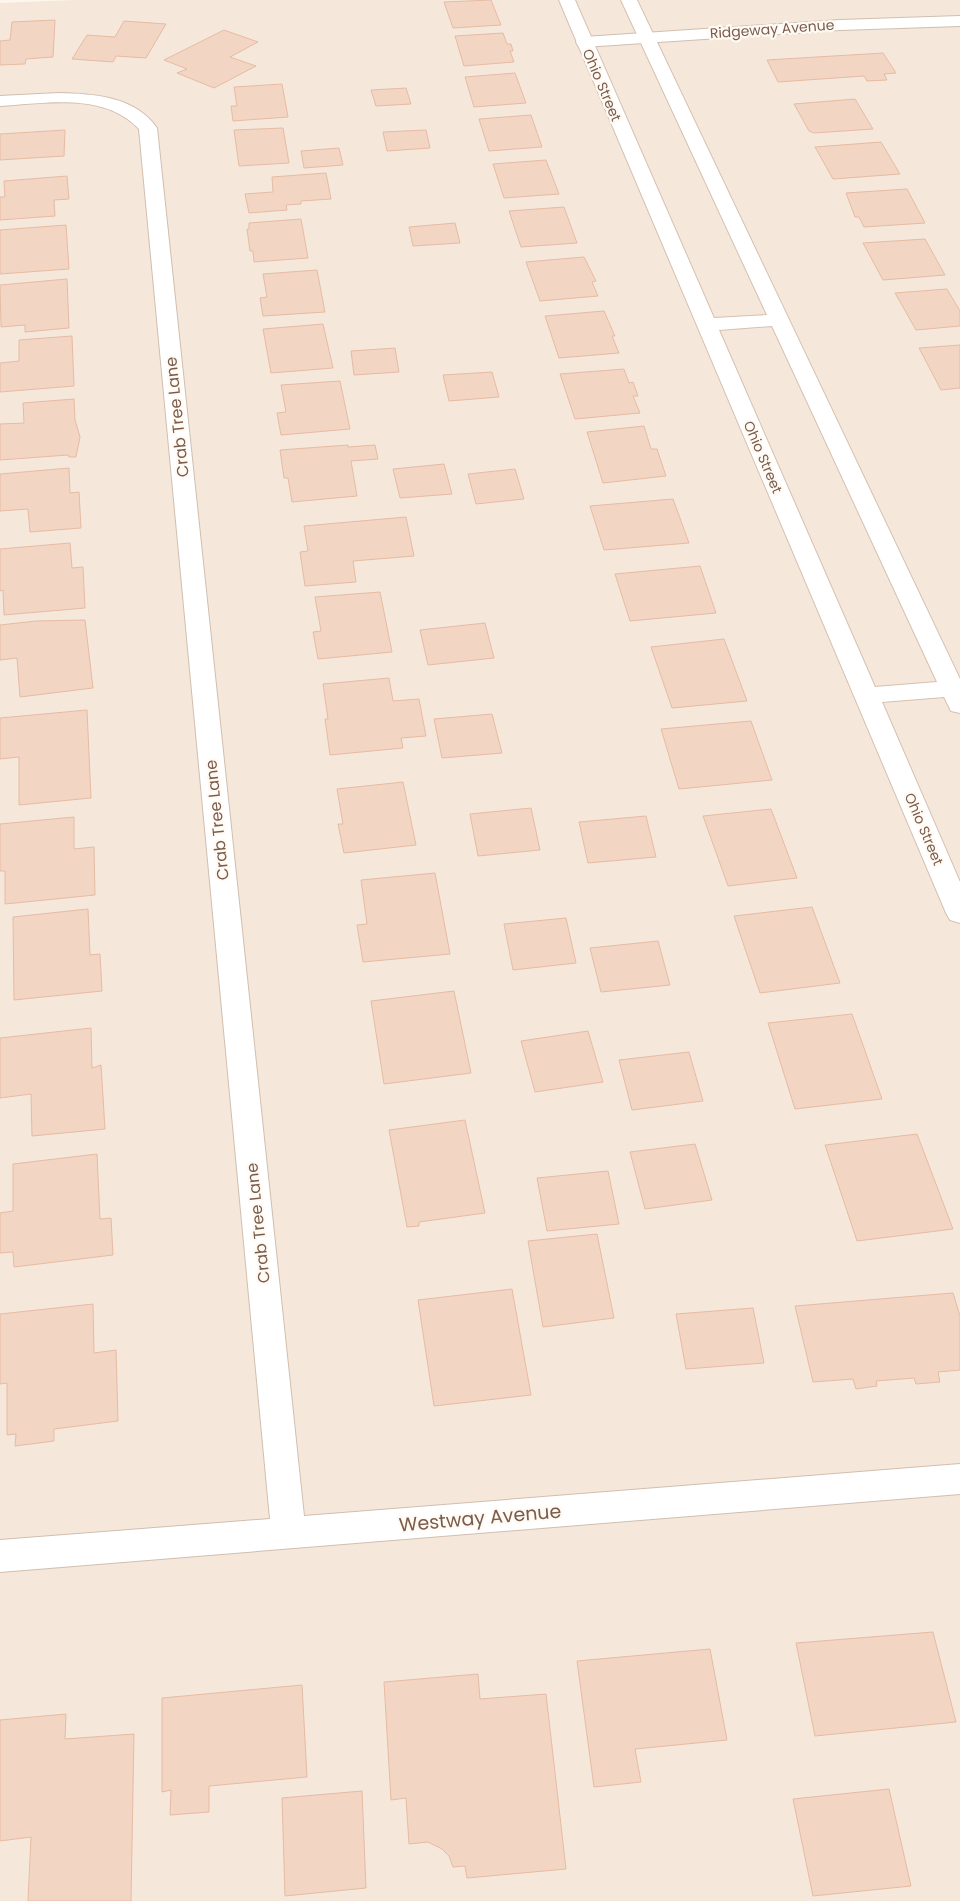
<svg xmlns="http://www.w3.org/2000/svg" width="960" height="1901" font-family="Poppins,sans-serif">
	<rect width="100%" height="100%" fill="#fdf6ec"/>
	<!-- residential -->
	<path fill="#f5e8da" d="M74 0H960V1901H0V3Z"/>
	<!-- building -->
	<path fill="#f3d5c3" stroke="#e6bba3" d="M491 0 501 25 453 28 444 2Z
		M55 20 53 57 26 59 25 64 0 65V41L10 40 12 22Z
		M124 21 166 24 146 58 116 56 113 62 72 59 87 35 115 37Z
		M224 30 258 42 230 57 256 66 214 88 177 73 187 69 164 60Z
		M503 33 507 44H511L513 51H510L514 62 464 66 455 36Z
		M883 53 896 73 884 74 887 80 867 81 864 76 778 82 767 60Z
		M515 73 526 103 474 107 465 77Z
		M282 84 288 117 233 121 231 106H237L234 87Z
		M406 88 411 104 376 106 371 90Z
		M855 99 873 129 814 133 809 131 794 104Z
		M531 115 542 147 489 151 479 119Z
		M283 128 289 163 239 166 234 130Z
		M65 130 64 156 0 160V134Z
		M426 130 430 148 387 151 383 132Z
		M881 142 900 174 833 179 815 147Z
		M339 148 343 165 304 168 301 151Z
		M546 160 559 194 504 198 493 164Z
		M326 173 331 199 301 201V204L286 205 287 210 249 213 245 194 273 192 272 177Z
		M67 176 69 199 54 200 55 216 0 220V197H5L4 181Z
		M907 189 925 223 864 227 859 217H855L846 193Z
		M564 207 577 243 521 247 509 211Z
		M301 219 308 258 254 262 253 251H250L247 229H249V223Z
		M455 223 460 243 413 246 409 227Z
		M66 225 69 269 0 274V230Z
		M925 239 945 275 883 280 863 243Z
		M584 257 596 281 592 282 598 296 540 301 526 262Z
		M317 270 325 312 263 316 260 298 267 297 263 274Z
		M67 279 69 328 25 332V325L1 327 0 285Z
		M947 289 960 311V326L916 330 895 293Z
		M604 311 615 336H612L619 353 559 358 545 316Z
		M323 324 333 368 271 373 263 329Z
		M72 336 74 386 0 392V363L19 361V340Z
		M960 345V388L941 390 919 348Z
		M395 348 399 372 354 375 351 351Z
		M624 369 629 383 633 382 638 396H633L640 413 575 419 560 374Z
		M492 372 499 397 449 401 443 375Z
		M340 381 350 429 281 435 277 413 286 412 281 385Z
		M74 399 75 420 80 437 76 457H69L68 455 0 460V424L24 423 23 403Z
		M644 426 651 449H657L666 476 603 483 587 432Z
		M348 445V447L375 445 378 459 351 461 357 496 292 502 288 478H284L280 450Z
		M444 464 452 494 400 498 393 469Z
		M69 468 70 493 79 492 81 528 30 532 28 509 0 511V474Z
		M515 469 524 499 476 504 468 474Z
		M673 499 689 543 604 550 590 506Z
		M406 517 414 556 353 561 356 582 305 586 300 552 308 551 304 526Z
		M70 543 72 568 83 567 85 608 4 615 3 590 0 591V549Z
		M700 566 716 613 630 621 615 574Z
		M380 592 392 652 318 659 313 632 321 631 315 597Z
		M85 620 93 688 20 697 17 658 0 660V625L36 621Z
		M485 623 494 658 428 665 420 630Z
		M724 639 747 701 672 708 651 647Z
		M389 678 393 701 419 699 426 736 401 738 403 748 330 755 325 719H328L323 684Z
		M87 710 91 798 19 805V757L0 759V718Z
		M492 714 502 753 442 758 434 719Z
		M751 721 772 780 679 789 661 729Z
		M403 782 416 845 344 853 338 824H343L337 789Z
		M531 808 540 850 478 856 470 814Z
		M771 809 797 878 728 886 703 816Z
		M646 816 656 857 588 863 579 822Z
		M74 817V849L94 847 95 895 5 904V871H0V824Z
		M435 873 450 954 363 962 357 925 367 924 361 880Z
		M812 907 840 983 760 993 734 916Z
		M88 909 90 955 100 954 102 991 14 1000 13 917Z
		M566 918 576 963 513 970 504 924Z
		M658 941 670 985 601 992 590 948Z
		M454 991 471 1073 384 1084 371 1001Z
		M852 1014 882 1099 795 1109 768 1023Z
		M91 1028 92 1068 101 1065 105 1129 32 1136 31 1094 0 1098V1038Z
		M588 1031 603 1082 535 1092 521 1041Z
		M689 1052 703 1101 632 1110 619 1060Z
		M465 1120 485 1213 419 1222V1226L407 1227 389 1130Z
		M917 1134 953 1229 857 1241 825 1145Z
		M695 1144 712 1200 645 1209 630 1152Z
		M97 1154 100 1219 111 1218 113 1255 14 1267 13 1252 0 1253V1213L13 1211V1164Z
		M608 1171 619 1224 547 1231 537 1178Z
		M597 1234 614 1318 543 1327 528 1241Z
		M512 1289 531 1395 434 1406 418 1300Z
		M953 1293 960 1316V1370L938 1372 940 1382 916 1384 914 1378 876 1381 877 1386 856 1389 853 1379 813 1382 795 1306Z
		M93 1304 94 1353 116 1350 118 1421 54 1429V1441L15 1446 16 1434 7 1435V1383L0 1384V1314Z
		M753 1308 764 1363 686 1369 676 1314Z
		M933 1632 956 1722 815 1736 796 1643Z
		M710 1649 727 1740 635 1749 641 1782 594 1787 577 1661Z
		M478 1674 480 1699 546 1694 566 1869 467 1878 465 1866 453 1867 449 1856 442 1849 428 1842 409 1844 406 1798 391 1800 384 1682Z
		M302 1685 307 1777 209 1786V1812L170 1815 171 1790 162 1792V1698Z
		M66 1714 65 1739 134 1734 131 1901H28L31 1837 0 1841V1720Z
		M889 1789 911 1886 813 1896 793 1799Z
		M362 1791 366 1888 285 1896 282 1798Z"/>
	<g fill="none" stroke-linecap="round" stroke-linejoin="round">
		<defs>
			<path id="street" d="M960 16V26L840 30 584 47 578 46 576 42 578 38 584 37 840 20Z
				M59 93C94 94 135 96 157 128L304 1516 960 1464V1494L0 1572V1540L270 1519 139 129C104 92 46 103 0 106V96Z"/>
			<path id="secondary" d="M559 0H575L714 318 767 315 621 0H637L960 679V713L951 711 944 697 882 702 960 882V923L950 920 946 913ZM772 326 937 682 875 687 719 330Z"/>
		</defs>
		<!-- street casing -->
		<use href="#street" stroke="#d1beb0" stroke-width="2"/>
		<!-- secondary casing -->
		<use href="#secondary" stroke="#d6c0b0" stroke-width="2"/>
		<!-- street -->
		<use href="#street" fill="#fff" fill-rule="evenodd"/>
		<!-- secondary -->
		<use href="#secondary" fill="#fff" fill-rule="evenodd"/>
	</g>
	<g text-anchor="middle" dominant-baseline="central" stroke-width="4.5" stroke-linejoin="round" paint-order="stroke">
		<!-- far-street labels -->
		<g font-size="14" fill="#7a5c4d" stroke="#fffaf3">
			<text transform="translate(772 29) rotate(-4)">Ridgeway Avenue</text>
			<text transform="translate(602 85) rotate(67)">Ohio Street</text>
			<text transform="translate(763 457) rotate(67)">Ohio Street</text>
			<text transform="translate(924 829) rotate(67)">Ohio Street</text>
		</g>
		<!-- street labels -->
		<g font-size="16" fill="#7a5c4d" stroke="#fffaf3">
			<text transform="translate(177 417) rotate(-96)">Crab Tree Lane</text>
			<text transform="translate(217 820) rotate(-96)">Crab Tree Lane</text>
			<text transform="translate(258 1223) rotate(-96)">Crab Tree Lane</text>
		</g>
		<!-- near-street labels -->
		<g font-size="19" fill="#7a5c4d" stroke="#fffaf3">
			<text transform="translate(480 1518) rotate(-5)">Westway Avenue</text>
		</g>
	</g>
</svg>
